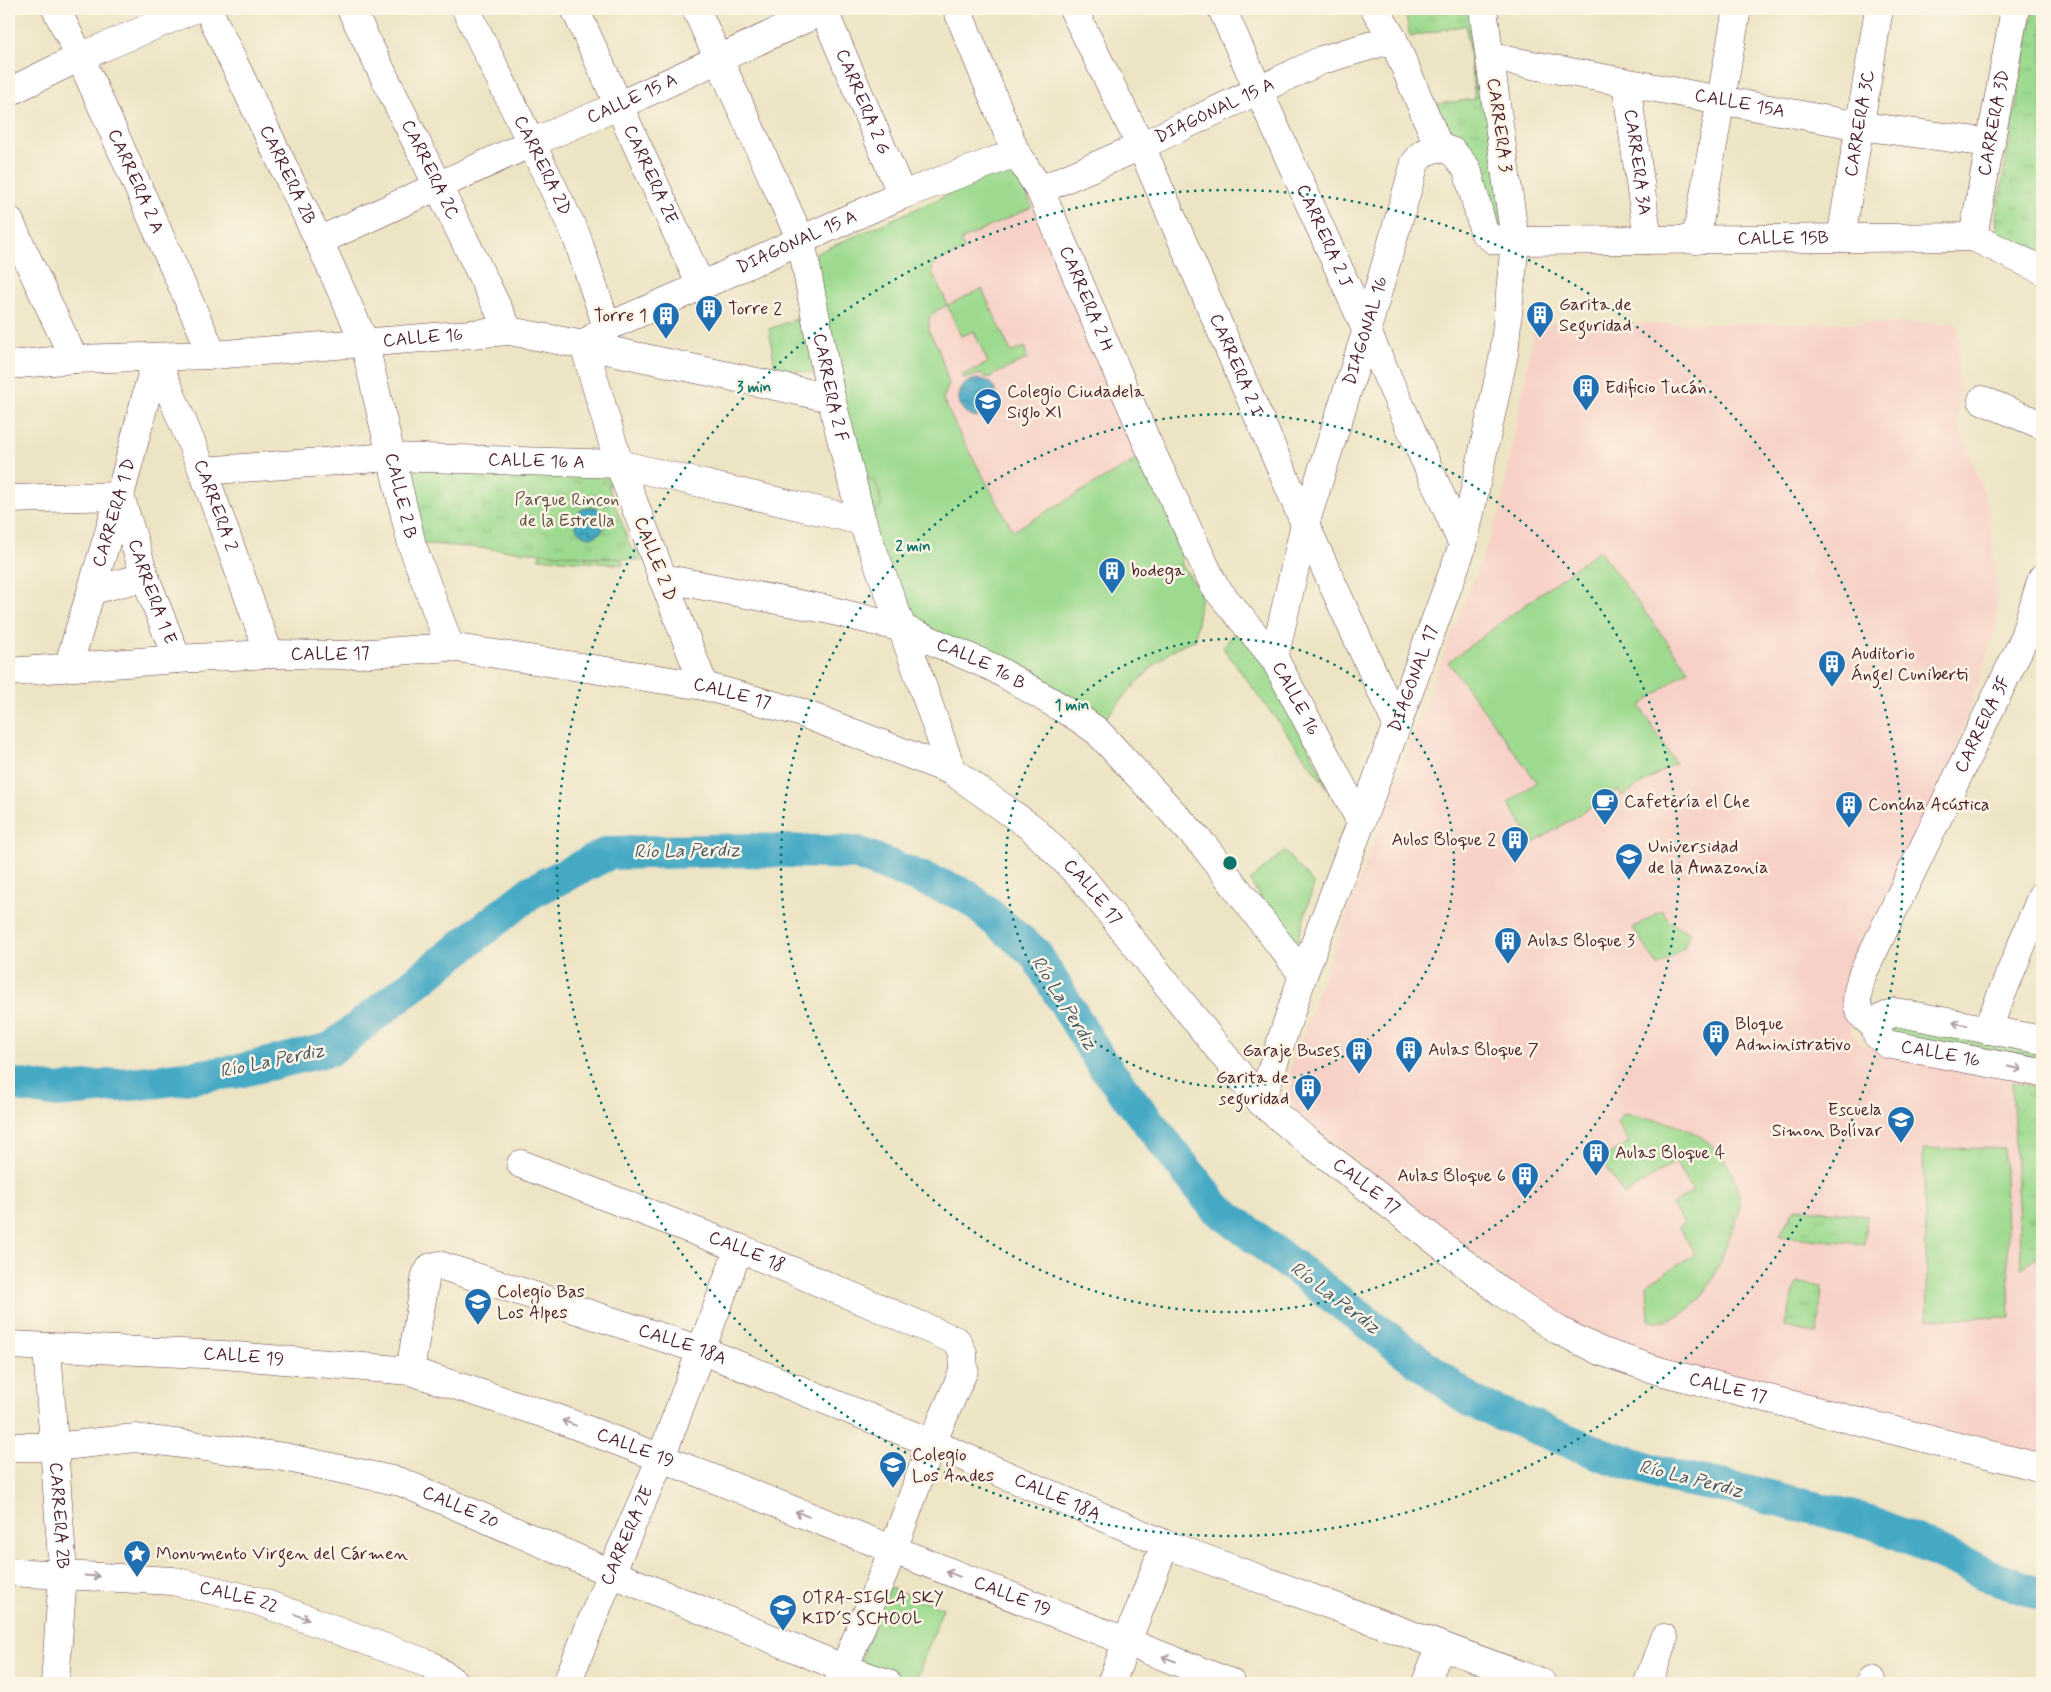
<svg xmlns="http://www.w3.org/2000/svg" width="2051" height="1692" font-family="Mynerve,sans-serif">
	<defs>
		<pattern id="park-tufts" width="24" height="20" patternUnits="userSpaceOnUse" patternTransform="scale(1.25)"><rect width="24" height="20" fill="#9dda8f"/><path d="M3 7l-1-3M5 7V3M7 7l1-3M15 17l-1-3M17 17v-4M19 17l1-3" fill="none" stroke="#89bb7c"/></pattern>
		<pattern id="water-waves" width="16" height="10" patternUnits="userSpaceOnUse" patternTransform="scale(1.25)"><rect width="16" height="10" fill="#44a9c4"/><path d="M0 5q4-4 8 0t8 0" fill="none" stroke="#3b899f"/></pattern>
	</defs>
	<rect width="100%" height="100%" fill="#fcf5e5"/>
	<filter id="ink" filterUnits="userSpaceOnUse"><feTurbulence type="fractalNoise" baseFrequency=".02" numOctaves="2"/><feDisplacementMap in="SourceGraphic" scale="10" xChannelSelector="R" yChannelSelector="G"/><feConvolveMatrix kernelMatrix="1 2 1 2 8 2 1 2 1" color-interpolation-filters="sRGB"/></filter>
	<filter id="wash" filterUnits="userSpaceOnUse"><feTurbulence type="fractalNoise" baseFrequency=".0096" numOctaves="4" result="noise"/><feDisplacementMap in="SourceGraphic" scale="20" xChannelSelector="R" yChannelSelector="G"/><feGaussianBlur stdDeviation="1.12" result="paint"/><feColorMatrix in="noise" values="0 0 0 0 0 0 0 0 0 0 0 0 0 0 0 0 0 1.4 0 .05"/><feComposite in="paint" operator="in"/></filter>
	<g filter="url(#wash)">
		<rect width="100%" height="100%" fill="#ede4c4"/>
		<!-- built -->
		<path fill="#f7d1c7" d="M1014 165 1180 539 1182 565 1201 593 1195 640 1185 642 1163 658 1098 726 808 257Z
			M1959 323 1958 425 1988 504 1997 591V626L1940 796 1850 979 1845 1018 1857 1042 1867 1047 2042 1084V1454L1720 1376 1613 1343 1559 1321 1312 1125 1297 1112 1290 1101 1288 1091 1287 1079 1290 1068 1441 662 1500 512 1535 324Z"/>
		<!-- grass -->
		<path fill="#9dda8f" stroke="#747c5d" d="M1014 165 1032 207 961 240 964 250 933 264 932 272 948 305 982 289 1011 352 1025 347 1027 359 987 378 981 374 964 379 962 375 988 363 974 331 961 336 947 305 936 311 929 318V332L938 347 949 384 943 399 958 431 1013 531 1143 456 1180 539 1182 565 1201 593 1195 640C1162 647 1122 701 1098 726L906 622 869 519 808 257Z
			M807 315 819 374 775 368 769 329Z
			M550 529 570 553 587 558H620L624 565 539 558Z
			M1599 550 1688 670 1640 706 1675 763 1622 796 1618 790 1534 843 1508 803 1537 782 1448 662Z
			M1239 626 1266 659 1329 790 1223 648Z
			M1284 851 1314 884 1296 946 1267 909 1250 881Z
			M1662 910C1668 923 1677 927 1690 932L1684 948 1658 966 1633 928Z
			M1897 1023 2042 1051V1065L1894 1036 1889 1029Z
			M1627 1114C1655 1120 1687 1124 1709 1143 1726 1157 1739 1180 1739 1202 1740 1216 1732 1230 1727 1242 1713 1281 1699 1323 1649 1321L1647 1284 1695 1254 1680 1229 1679 1227 1684 1224 1672 1205 1693 1191 1675 1162 1624 1195 1601 1159 1629 1142 1617 1123 1621 1116Z
			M2004 1148 2010 1317 1928 1319 1923 1149Z
			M888 1587 943 1608 915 1683 860 1661Z"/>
		<!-- park -->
		<path fill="url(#park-tufts)" stroke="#747c5d" d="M1420 9H1482L1505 232 1497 231 1467 146 1457 140 1443 137 1436 104 1475 99 1466 25 1410 37 1405 12Z
			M2033 9H2042V264L1998 237 1996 217Z
			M399 463 613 466 618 484 608 485 631 549 642 551 646 561 416 543Z
			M858 473 876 482 882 505 869 519Z
			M2012 1082 2042 1088V1254L2021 1268Z
			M1795 1208 1867 1215 1864 1244 1779 1236Z
			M1797 1282 1822 1287 1818 1334 1784 1327Z"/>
		<!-- water -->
		<path fill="url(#water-waves)" stroke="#476478" d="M959 398a19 19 0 1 1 38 0a19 19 0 1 1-38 0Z
			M575 522a15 15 0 1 1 30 0a15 15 0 1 1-30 0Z"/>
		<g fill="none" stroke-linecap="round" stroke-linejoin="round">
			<!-- river -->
			<path stroke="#44a9c4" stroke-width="34" d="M9 1084 57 1091 160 1081 239 1071 331 1049 531 892 609 853 751 850 857 853 965 895 1035 953 1101 1062 1215 1207 1472 1402 1604 1455 1674 1477 1742 1490 1874 1523 1997 1579 2042 1595"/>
		</g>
	</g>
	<g filter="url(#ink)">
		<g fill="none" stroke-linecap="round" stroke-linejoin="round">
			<defs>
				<g id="minor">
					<path id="s1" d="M56 9 80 57 213 355"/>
					<path id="s2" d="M208 9 319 241 364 341 412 545 450 647"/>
					<path id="s3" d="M351 9 509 331"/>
					<path id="s4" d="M466 9 576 235 607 327"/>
					<path id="s5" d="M575 9 701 286"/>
					<path id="s6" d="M696 9 801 240 831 398 862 521 902 628 952 771"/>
					<path id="s7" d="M823 9 902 195"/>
					<path id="s8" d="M957 9 1016 153 1040 190 1146 440 1215 587 1274 658 1361 822"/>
					<path id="s9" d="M1073 9 1141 146 1305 524 1397 725"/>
					<path id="s10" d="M1222 9 1463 545"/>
					<path d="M1375 9 1393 39 1439 147"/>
					<path id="s11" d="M1490 57 1860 126 1991 143"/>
					<path id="s12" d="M1626 83 1648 240"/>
					<path d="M9 92 80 57 194 9"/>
					<path id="s13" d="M1040 190 1141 146 1322 60 1393 39"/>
					<path d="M9 220 74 359"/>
					<path id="s14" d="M1973 237 2015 9"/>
					<path id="s15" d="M1841 238 1879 9"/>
					<path d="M1696 240 1737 9"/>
					<path id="s16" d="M319 241 531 143 618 106 826 9"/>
					<path id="s17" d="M156 358 203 471 269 654"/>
					<path id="s18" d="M9 365 74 359 213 355 509 331 584 345 831 398"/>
					<path d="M1982 400 2042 425"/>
					<path id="s19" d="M203 471 390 457 619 464 862 521"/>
					<path id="s20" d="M9 499 120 496 145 577 177 659"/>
					<path id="s21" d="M662 578 825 609 902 628 994 668 1077 717 1097 731 1205 847 1303 975"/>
					<path d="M93 590 145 577"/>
					<path id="s22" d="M1274 658 1305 524 1367 329 1415 163 1423 153 1439 147 1453 152 1467 169 1484 232 1494 240 1515 241 1973 237 2042 270"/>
					<path id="s23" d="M68 667 120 496 156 358"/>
					<path id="s24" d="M704 686 619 464 584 345 607 327 701 286 801 240 902 195 1016 153"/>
					<path id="s25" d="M1875 1025C1851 1012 1856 998 1862 975L2022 643 2042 578"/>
					<path d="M1987 1030 2042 895"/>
					<path id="s26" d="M2042 1040 1895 1012 1880 1019 1875 1025 1877 1035 1887 1044 2042 1073"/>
					<path id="s27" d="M1261 1102 1303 975 1356 836 1463 545 1504 354 1515 241 1483 9"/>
					<path id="s28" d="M521 1164 739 1248 957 1341 963 1353 964 1370 932 1443 893 1550 838 1683"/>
					<path id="s29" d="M47 1347 63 1574 55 1683"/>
					<path id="s30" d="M410 1371 426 1275 431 1267 439 1265 701 1350 932 1443 1165 1544 1542 1683"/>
					<path id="s31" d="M9 1447H55L135 1438 284 1457 401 1482 611 1573 843 1668 887 1683"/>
					<path id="s32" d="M567 1683 611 1573 661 1458 739 1248"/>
					<path d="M1111 1683 1165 1544"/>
					<path d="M1426 1683 1440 1646"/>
					<path d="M1648 1683 1664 1638"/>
					<path d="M1870 1683 1871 1680"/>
				</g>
				<g id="major">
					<path id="s33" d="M9 672 177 659 269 654 344 655 450 647 704 686 799 712 952 771 1032 828 1083 879 1261 1102 1304 1138 1504 1294 1558 1330 1600 1351 1659 1371 2042 1468"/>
					<path id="s34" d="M9 1345 224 1355 410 1371 554 1417 661 1458 1231 1683"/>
					<path id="s35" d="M9 1572 173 1581 258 1601 429 1664 455 1683"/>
				</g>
			</defs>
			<!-- minor casing -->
			<use href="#minor" stroke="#623d42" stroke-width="29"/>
			<!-- major casing -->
			<use href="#major" stroke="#623d42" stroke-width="29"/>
			<!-- minor -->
			<use href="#minor" stroke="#fff" stroke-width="28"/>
			<!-- major -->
			<use href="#major" stroke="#fff" stroke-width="28"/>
		</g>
		<!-- one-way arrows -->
		<defs><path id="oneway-shaft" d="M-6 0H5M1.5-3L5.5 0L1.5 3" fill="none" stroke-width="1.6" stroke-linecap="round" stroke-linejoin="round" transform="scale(1.25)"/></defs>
		<g stroke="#ae9aa0">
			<use href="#oneway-shaft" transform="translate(1960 1024) rotate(-169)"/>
			<use href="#oneway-shaft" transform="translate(2015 1068) rotate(11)"/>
			<use href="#oneway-shaft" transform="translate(569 1423) rotate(-159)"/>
			<use href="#oneway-shaft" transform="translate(802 1514) rotate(-158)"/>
			<use href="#oneway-shaft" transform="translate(953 1574) rotate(-158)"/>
			<use href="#oneway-shaft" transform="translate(92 1576) rotate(4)"/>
			<use href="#oneway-shaft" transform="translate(302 1617) rotate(20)"/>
			<use href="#oneway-shaft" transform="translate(1169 1659) rotate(-159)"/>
		</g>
	</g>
	<!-- distance rings -->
	<g fill="none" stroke="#0f766e" stroke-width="2.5" stroke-dasharray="2.5 5">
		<circle cx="1230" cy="863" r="224"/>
		<circle cx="1230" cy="863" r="449"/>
		<circle cx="1230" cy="863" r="673"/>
	</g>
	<!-- icons -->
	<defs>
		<symbol id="building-pin" viewBox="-11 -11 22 30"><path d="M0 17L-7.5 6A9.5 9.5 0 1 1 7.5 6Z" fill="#1f6fb2" stroke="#fcf5e5"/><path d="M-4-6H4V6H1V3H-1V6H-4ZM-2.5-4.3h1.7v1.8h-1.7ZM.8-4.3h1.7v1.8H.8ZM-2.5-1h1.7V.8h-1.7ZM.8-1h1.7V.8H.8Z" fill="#fff"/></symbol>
		<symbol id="school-pin" viewBox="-11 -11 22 30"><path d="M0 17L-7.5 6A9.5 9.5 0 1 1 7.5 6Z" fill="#1f6fb2" stroke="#fcf5e5"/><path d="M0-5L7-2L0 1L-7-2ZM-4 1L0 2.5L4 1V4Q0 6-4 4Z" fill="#fff"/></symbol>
		<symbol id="cafe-pin" viewBox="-11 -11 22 30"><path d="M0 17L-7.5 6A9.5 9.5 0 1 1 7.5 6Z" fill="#1f6fb2" stroke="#fcf5e5"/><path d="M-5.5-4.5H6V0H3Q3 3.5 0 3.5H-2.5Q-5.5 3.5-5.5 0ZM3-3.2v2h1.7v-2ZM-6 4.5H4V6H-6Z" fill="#fff"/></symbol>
		<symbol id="university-pin" viewBox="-11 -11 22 30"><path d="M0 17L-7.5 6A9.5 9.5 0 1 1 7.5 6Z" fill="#1f6fb2" stroke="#fcf5e5"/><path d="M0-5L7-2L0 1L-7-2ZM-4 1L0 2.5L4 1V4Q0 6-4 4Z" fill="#fff"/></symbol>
		<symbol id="sight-pin" viewBox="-11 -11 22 30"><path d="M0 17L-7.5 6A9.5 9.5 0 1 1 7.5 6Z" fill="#1f6fb2" stroke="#fcf5e5"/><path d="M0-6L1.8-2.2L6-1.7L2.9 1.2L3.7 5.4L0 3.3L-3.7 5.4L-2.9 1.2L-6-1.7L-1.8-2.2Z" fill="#fff"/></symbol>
	</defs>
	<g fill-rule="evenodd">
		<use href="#building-pin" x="693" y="293" width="32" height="43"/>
		<use href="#building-pin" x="1524" y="299" width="32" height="43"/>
		<use href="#building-pin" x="650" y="300" width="32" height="43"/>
		<use href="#building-pin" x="1570" y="372" width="32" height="43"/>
		<use href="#school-pin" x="972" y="386" width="32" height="43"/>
		<use href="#building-pin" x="1096" y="555" width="32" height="43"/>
		<use href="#building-pin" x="1816" y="648" width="32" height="43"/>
		<use href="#cafe-pin" x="1589" y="786" width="32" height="43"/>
		<use href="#building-pin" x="1833" y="789" width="32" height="43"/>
		<use href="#building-pin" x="1499" y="824" width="32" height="43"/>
		<use href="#university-pin" x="1613" y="841" width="32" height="43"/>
		<use href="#building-pin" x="1492" y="925" width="32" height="43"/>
		<use href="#building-pin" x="1700" y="1018" width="32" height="43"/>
		<use href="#building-pin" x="1393" y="1034" width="32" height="43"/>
		<use href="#building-pin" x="1343" y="1035" width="32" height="43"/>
		<use href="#building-pin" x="1292" y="1072" width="32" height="43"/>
		<use href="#school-pin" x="1885" y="1104" width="32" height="43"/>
		<use href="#building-pin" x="1580" y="1137" width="32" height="43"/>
		<use href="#building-pin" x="1509" y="1160" width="32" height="43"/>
		<use href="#school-pin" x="462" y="1286" width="32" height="43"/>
		<use href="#school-pin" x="877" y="1449" width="32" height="43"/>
		<use href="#sight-pin" x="121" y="1538" width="32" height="43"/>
		<use href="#school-pin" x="767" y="1592" width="32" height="43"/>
	</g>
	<g text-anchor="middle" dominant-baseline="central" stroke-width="5" stroke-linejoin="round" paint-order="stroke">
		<!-- street labels -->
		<g font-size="18" fill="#4a1f2b" stroke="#fcf5e5">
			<text stroke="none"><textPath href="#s16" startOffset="344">CALLE 15 A</textPath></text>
			<text stroke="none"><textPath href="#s7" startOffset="101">CARRERA 2 G</textPath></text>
			<text stroke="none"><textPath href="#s11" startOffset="254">CALLE 15A</textPath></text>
			<text stroke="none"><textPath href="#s13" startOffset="192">DIAGONAL 15 A</textPath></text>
			<text stroke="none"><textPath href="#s14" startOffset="116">CARRERA 3D</textPath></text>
			<text stroke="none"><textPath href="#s15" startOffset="116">CARRERA 3C</textPath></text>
			<text transform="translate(1499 125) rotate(82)">CARRERA 3</text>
			<text stroke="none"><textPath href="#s12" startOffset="80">CARRERA 3A</textPath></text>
			<text stroke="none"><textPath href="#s4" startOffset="174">CARRERA 2D</textPath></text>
			<text stroke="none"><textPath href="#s3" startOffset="179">CARRERA 2C</textPath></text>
			<text stroke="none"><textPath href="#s2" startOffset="184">CARRERA 2B</textPath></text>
			<text stroke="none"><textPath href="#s5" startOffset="182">CARRERA 2E</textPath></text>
			<text stroke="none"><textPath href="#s1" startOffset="190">CARRERA 2 A</textPath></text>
			<text stroke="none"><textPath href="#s10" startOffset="249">CARRERA 2 J</textPath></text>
			<text stroke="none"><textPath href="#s22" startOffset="949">CALLE 15B</textPath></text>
			<text stroke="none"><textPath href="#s24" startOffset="599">DIAGONAL 15 A</textPath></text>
			<text stroke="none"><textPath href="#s8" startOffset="318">CARRERA 2 H</textPath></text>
			<text stroke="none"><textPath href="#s22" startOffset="340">DIAGONAL 16</textPath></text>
			<text stroke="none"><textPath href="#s18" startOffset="415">CALLE 16</textPath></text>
			<text stroke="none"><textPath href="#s9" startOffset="392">CARRERA 2 I</textPath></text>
			<text stroke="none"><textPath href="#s6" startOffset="404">CARRERA 2 F</textPath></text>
			<text stroke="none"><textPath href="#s19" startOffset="334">CALLE 16 A</textPath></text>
			<text stroke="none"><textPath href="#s2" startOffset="526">CALLE 2 B</textPath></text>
			<text stroke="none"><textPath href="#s17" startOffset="159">CARRERA 2</textPath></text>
			<text stroke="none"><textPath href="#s23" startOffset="161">CARRERA 1 D</textPath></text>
			<text transform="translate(655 559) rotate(69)">CALLE 2 D</text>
			<text stroke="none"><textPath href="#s20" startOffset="212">CARRERA 1 E</textPath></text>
			<text stroke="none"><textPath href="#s33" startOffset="322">CALLE 17</textPath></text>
			<text stroke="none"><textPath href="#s21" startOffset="332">CALLE 16 B</textPath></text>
			<text stroke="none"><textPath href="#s27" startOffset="450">DIAGONAL 17</textPath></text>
			<text stroke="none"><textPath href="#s33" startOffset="728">CALLE 17</textPath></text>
			<text stroke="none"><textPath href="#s8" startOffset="772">CALLE 16</textPath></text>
			<text stroke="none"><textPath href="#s25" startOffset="336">CARRERA 3F</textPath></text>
			<text stroke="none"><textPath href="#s33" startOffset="1148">CALLE 17</textPath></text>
			<text stroke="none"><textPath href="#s26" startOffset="252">CALLE 16</textPath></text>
			<text stroke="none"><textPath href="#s33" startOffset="1552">CALLE 17</textPath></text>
			<text stroke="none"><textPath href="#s28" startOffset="242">CALLE 18</textPath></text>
			<text stroke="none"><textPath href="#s30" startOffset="371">CALLE 18A</textPath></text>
			<text stroke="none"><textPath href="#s34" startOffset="235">CALLE 19</textPath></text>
			<text stroke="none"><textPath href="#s33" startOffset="1972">CALLE 17</textPath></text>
			<text stroke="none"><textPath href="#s34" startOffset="640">CALLE 19</textPath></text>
			<text stroke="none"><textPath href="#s30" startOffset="776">CALLE 18A</textPath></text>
			<text stroke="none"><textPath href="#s31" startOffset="461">CALLE 20</textPath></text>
			<text stroke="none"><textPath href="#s29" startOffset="169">CARRERA 2B</textPath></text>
			<text stroke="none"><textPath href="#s32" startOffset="159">CARRERA 2E</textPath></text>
			<text stroke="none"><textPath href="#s34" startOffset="1045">CALLE 19</textPath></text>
			<text stroke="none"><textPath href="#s35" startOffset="232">CALLE 22</textPath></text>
		</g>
		<!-- poi labels -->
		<g font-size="18" fill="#4a1f2b" stroke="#fcf5e5" text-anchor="start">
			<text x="1559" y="305">Garita de<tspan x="1559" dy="21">Seguridad</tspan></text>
			<text x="728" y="309">Torre 2</text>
			<text x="647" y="316" text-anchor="end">Torre 1</text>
			<text x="1605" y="388">Edificio Tucán</text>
			<text x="1007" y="392">Colegio Ciudadela<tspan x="1007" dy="21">Siglo XI</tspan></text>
			<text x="1131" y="571">bodega</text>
			<text x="1851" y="654">Auditorio<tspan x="1851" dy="21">Ángel Cuniberti</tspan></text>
			<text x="1624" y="802">Cafetería el Che</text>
			<text x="1868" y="805">Concha Acústica</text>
			<text x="1496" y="840" text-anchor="end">Aulos Bloque 2</text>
			<text x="1648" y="847">Universidad<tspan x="1648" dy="21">de la Amazonia</tspan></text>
			<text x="1527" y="941">Aulas Bloque 3</text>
			<text x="1735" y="1024">Bloque<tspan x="1735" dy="21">Administrativo</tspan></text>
			<text x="1428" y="1050">Aulas Bloque 7</text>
			<text x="1340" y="1051" text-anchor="end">Garaje Buses</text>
			<text x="1289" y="1078" text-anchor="end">Garita de<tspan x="1289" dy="21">seguridad</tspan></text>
			<text x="1882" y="1110" text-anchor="end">Escuela<tspan x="1882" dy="21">Simon Bolívar</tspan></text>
			<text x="1615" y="1153">Aulas Bloque 4</text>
			<text x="1506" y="1176" text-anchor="end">Aulas Bloque 6</text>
			<text x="497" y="1292">Colegio Bas<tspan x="497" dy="21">Los Alpes</tspan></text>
			<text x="912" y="1455">Colegio<tspan x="912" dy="21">Los Andes</tspan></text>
			<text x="156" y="1554">Monumento Virgen del Cármen</text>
			<text x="802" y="1598">OTRA-SIGLA SKY<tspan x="802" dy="21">KID´S SCHOOL</tspan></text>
		</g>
		<!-- park labels -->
		<g font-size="18" fill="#5f4e44" stroke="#fcf5e5">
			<text x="567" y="500">Parque Rincon<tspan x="567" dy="21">de la Estrella</tspan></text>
		</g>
		<!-- water labels -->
		<g font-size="19" font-style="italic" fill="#485668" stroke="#fcf5e5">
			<text transform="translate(687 851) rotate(-1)">Río La Perdiz</text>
			<text transform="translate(1064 1003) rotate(58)">Río La Perdiz</text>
			<text transform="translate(272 1061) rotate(-12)">Río La Perdiz</text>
			<text transform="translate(1335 1298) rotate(37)">Río La Perdiz</text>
			<text transform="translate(1691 1479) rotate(14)">Río La Perdiz</text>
		</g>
	</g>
	<circle cx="1230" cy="863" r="8" fill="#0f766e" stroke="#fcf5e5" stroke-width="2.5"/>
	<g font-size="15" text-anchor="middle" font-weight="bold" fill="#0f766e" stroke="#fcf5e5" stroke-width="5" stroke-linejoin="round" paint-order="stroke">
		<text x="754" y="392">3 min</text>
		<text x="913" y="551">2 min</text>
		<text x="1072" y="710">1 min</text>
	</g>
	<!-- margin -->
	<rect width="2051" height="1692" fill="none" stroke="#fcf5e5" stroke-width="30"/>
</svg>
